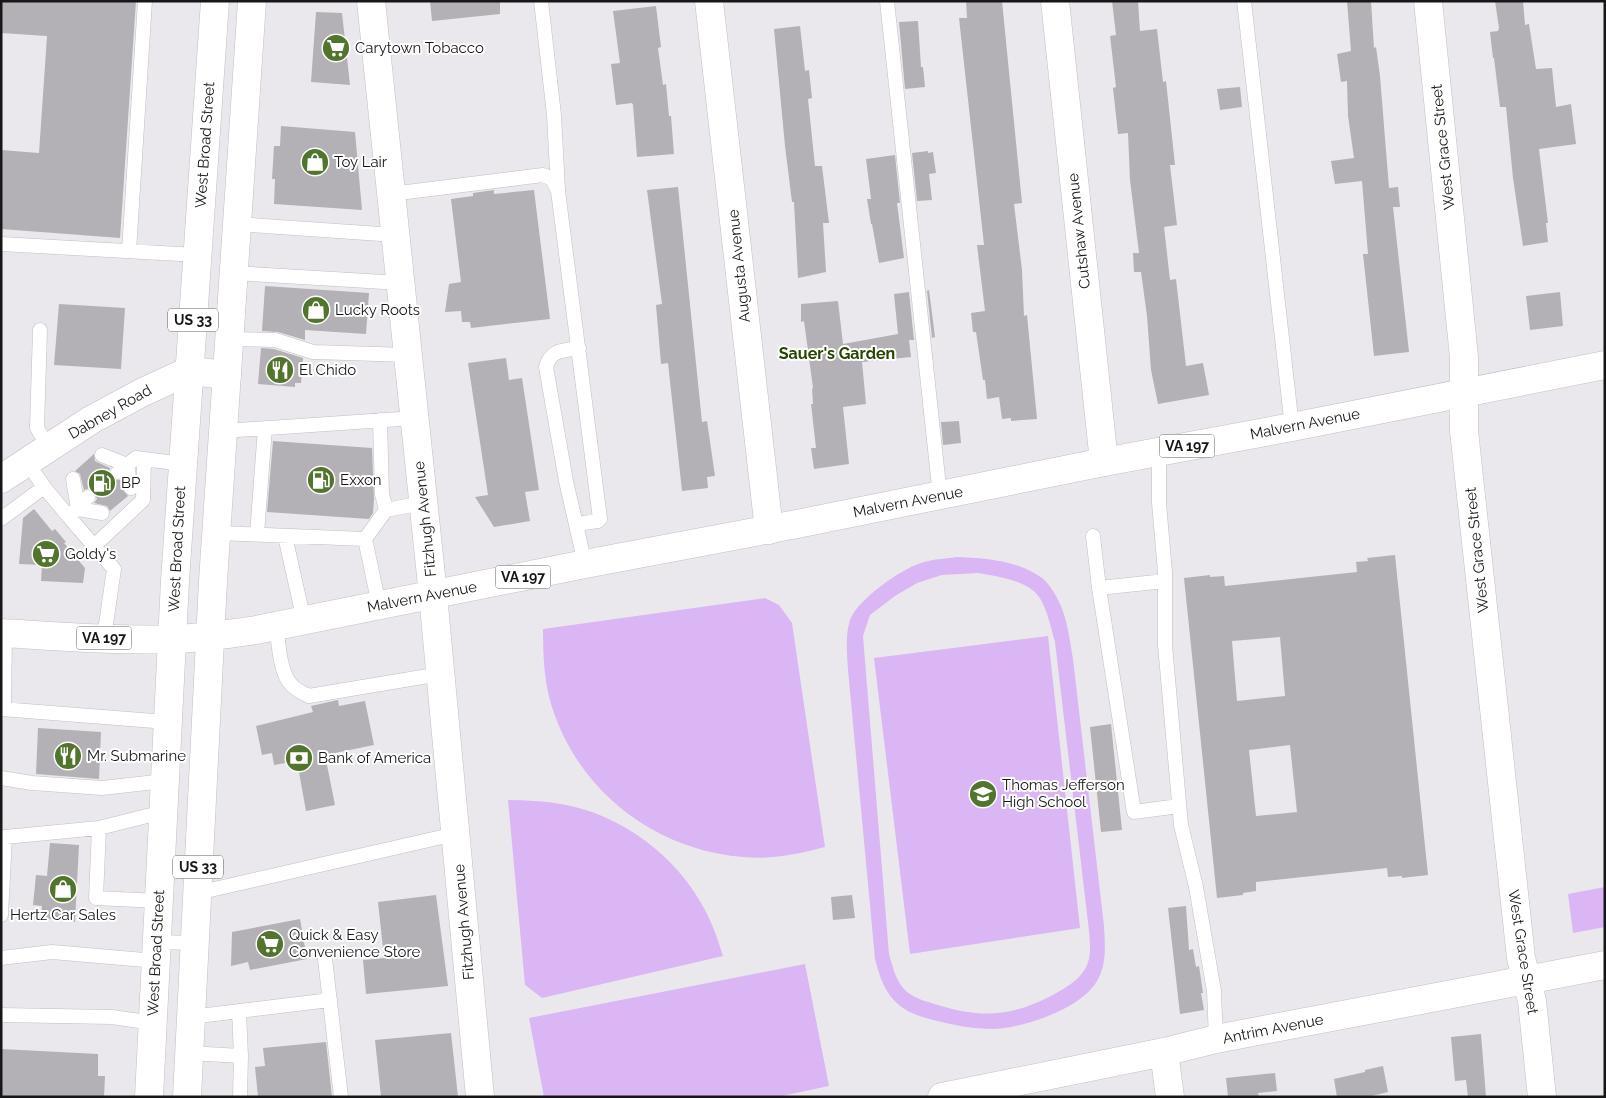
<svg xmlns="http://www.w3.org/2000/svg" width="1606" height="1098" font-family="Raleway,sans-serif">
	<rect width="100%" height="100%" fill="#ebe8ed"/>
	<!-- green -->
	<path fill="#dbb6f4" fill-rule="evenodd" d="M956 557C984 558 1018 560 1042 578 1050 584 1057 597 1061 606 1068 623 1070 642 1073 659L1104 926C1105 944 1107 965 1097 981 1081 1009 1024 1028 993 1029 973 1029 953 1025 933 1020 922 1017 908 1013 899 1005 885 994 879 975 875 959L848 670C847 654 845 636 850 620 857 600 901 569 921 563 932 559 945 559 956 557ZM978 573C998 577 1030 580 1041 600 1048 613 1051 628 1055 642L1089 931C1090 944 1092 957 1085 969 1078 981 1065 988 1053 995 1012 1016 983 1019 938 1005 929 1002 918 1000 910 994 897 986 893 968 889 954L863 636 870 615 895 596 917 583 942 575Z
		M765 598 779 605 792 623 825 847C798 854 771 860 743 857 654 850 577 790 551 704 544 680 543 655 543 629Z
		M1048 636 1080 928 910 954 874 658Z
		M508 800C526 800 543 801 561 804 621 814 677 856 705 910 713 925 718 940 723 956L542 998 525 985Z
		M1605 887V927L1573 933 1568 894Z
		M805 964 829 1086 777 1097H544L529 1018Z"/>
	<!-- building -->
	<path fill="#b3b1b5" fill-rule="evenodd" d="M1 1H136L120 238 1 229V150L39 153 47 36 1 33Z
		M430 1H500V14L432 21Z
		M966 1H1002L1022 203 1014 204 1022 270 1024 316 1027 315 1037 419 1011 421V418L1002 419 999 397 987 399 985 380H983L976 332H973L971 313 985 311 977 245H984L959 18H967Z
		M1112 1H1138L1140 31 1157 29 1163 82 1166 81 1175 165H1170L1177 225 1164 227 1170 280 1176 279 1186 366 1203 363 1209 395 1158 404 1151 370 1147 316 1141 272H1134L1133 253H1139L1130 180 1128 133 1118 134 1113 88 1116 87 1110 36 1116 35Z
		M1347 1H1371L1374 48 1376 47 1380 76 1389 188 1398 187 1400 207H1393L1409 352 1374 356 1363 254H1368L1362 181 1335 184 1331 161 1354 158 1348 116 1347 81 1341 82 1337 54 1351 51Z
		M1495 1H1523L1525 25 1529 24 1536 69 1552 68 1556 107 1571 104 1576 144 1539 149 1548 223H1546L1548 242 1523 246 1513 178 1506 107H1500L1494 58H1493L1490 32 1498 31 1499 28Z
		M656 6 661 47 658 48 663 85 666 84 669 116H671L674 154 637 157 633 105 632 103 616 105 611 64 620 63 613 11Z
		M316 12 342 13 350 85 311 82Z
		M918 21 921 67H923L925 87 905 89 899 22Z
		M800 26 805 71 809 70 812 98 808 99 815 166H822L829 223H823L826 272 798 278 794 202H792L785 146 774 29Z
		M1240 87 1242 107 1220 110 1217 89Z
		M281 126 355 132 362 210 274 204 275 179H272L274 146H280Z
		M928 151V153L933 152 936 173 929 174 932 200 917 201 912 153Z
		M895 155 900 203H897L904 258 879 263 872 224H871L867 199H871L866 159Z
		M678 187 702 422 707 421 715 476 707 477 708 488 682 491 668 363 661 364 656 305 662 304 647 190Z
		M494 190V194L534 190 550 319 471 328 470 322H462L461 311 445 312 449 284 461 282 451 199 473 196V193Z
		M265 286 369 293 366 334 305 330V340L278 332 262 331Z
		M929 290 935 337 932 338 927 291Z
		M909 292 914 340H909L911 357 862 362 866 404 843 407 849 464 814 469 811 448H816L811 404H813L812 389 813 388 804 321 801 322V304L838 301 843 344 898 334 894 294Z
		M1560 292 1563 326 1530 330 1526 296Z
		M59 304 125 308 121 369 54 365Z
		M261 348 274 349 303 358 301 383H295V387L258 384Z
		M506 358 509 380 522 378 539 490 525 492 530 521 494 527 475 497 488 495 468 363Z
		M959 421 961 443 943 445 941 422Z
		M273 441 372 448 374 499 373 513 369 519 267 512Z
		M94 454 95 461 110 468 109 473 111 478 115 480H121L123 490 128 496 110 511 107 506 94 503 97 499 94 491 90 488 84 490 80 474 75 471Z
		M34 509 52 531 55 529 66 542 64 543 85 568 83 583 41 581 42 565 19 564 23 518Z
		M1395 555 1428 875 1402 878V876L1388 877 1387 868 1256 882V891L1243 893V895L1217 898 1184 578 1210 575V577L1224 576 1225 586 1357 572 1356 562 1368 561 1367 558ZM1280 637 1285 696 1237 701 1232 641ZM1290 745 1297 812 1256 816 1249 750Z
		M338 700 339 706 365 701 374 745 325 755 335 805 306 811 297 761 274 765 272 753 262 755 256 726 313 712 311 706Z
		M1111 724 1122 830 1101 832 1090 727Z
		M38 728 101 732 99 779 36 774Z
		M50 843 79 845 75 922 41 918 42 906 33 905 36 875 47 876Z
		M436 895 448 986 366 994 363 960 384 958 378 902Z
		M852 895 855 918 833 920 831 897Z
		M1186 906 1189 950 1193 949 1196 967 1199 966 1203 993H1201L1204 1010 1180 1014 1168 908Z
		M300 919 307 959 250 970 248 962 231 966 232 932Z
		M451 1033 458 1097H381L375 1040Z
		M1481 1034 1486 1097H1468L1466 1080 1455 1081 1451 1037Z
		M326 1042 332 1097H258L255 1067 265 1066 263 1048Z
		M1 1049 98 1054V1076H105L104 1097H1Z
		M1383 1066 1388 1092 1367 1097H1337L1334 1079 1365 1072V1070Z
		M1275 1073 1277 1091 1258 1093 1259 1097H1228L1226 1078Z"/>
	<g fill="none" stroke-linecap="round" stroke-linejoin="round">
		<defs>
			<path id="service" d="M541 1 554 115 558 190
				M887 1 940 496
				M1244 1 1292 427
				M391 194 543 175 552 179 558 191 600 519 598 521 576 524
				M237 224 395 235
				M1 244 197 255
				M129 251 145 1
				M234 273 401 283
				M40 330 37 428 49 448
				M229 339 275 340 313 352 408 355
				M579 348C563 351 551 349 546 367L566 481 585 564
				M380 420 382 494 386 510
				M223 431 415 418
				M1159 451V503L1165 572V645L1181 825 1196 887 1214 991 1216 1039
				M102 455 127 465 118 472
				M27 462 44 487 69 517 88 497
				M73 479 78 509 102 513
				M131 488 127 465 136 458 183 464
				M69 517 114 569 104 638
				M1 519 44 487
				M217 533 365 539 386 510 423 503
				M257 534 265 428
				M285 536 304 621
				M1093 536 1099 588
				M365 539 379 605
				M94 546 143 500 144 459
				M1165 581 1099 588 1134 812 1179 806
				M276 626C279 643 279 667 289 682 294 689 302 693 309 696L440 674
				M1 709 167 722
				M4 709 5 634
				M1 778 32 783 102 788 165 781
				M99 828 96 898 159 901
				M197 893 455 834
				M1 915 5 837 99 828 163 812
				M156 942 194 943
				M1 958 52 952 156 961
				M325 959 341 1097
				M239 1011 241 1056
				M1 1015 112 1017 153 1023
				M191 1017 330 1000
				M189 1053 241 1056 240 1097"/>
			<path id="minor" d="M371 1 433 595 480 1097
				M709 1 769 530
				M1055 1 1104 462
				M1428 1 1464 357V431L1521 958 1532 1001 1542 1097
				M1164 1052 1170 1097
				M942 1097 1164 1052 1216 1039 1605 965"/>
			<path id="tertiary" d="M1 479 91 420 143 392 189 371 227 375"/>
			<path id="primary" d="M1 633C58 636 116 641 173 639 201 638 228 634 256 630L585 564 797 524 1104 462 1292 427 1605 365
				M149 1097 175 581 215 1
				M187 1097 213 581 252 1"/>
		</defs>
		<!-- service casing -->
		<use href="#service" stroke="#c1bec3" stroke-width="15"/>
		<!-- minor casing -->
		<use href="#minor" stroke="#c1bec3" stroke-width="29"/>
		<!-- tertiary casing -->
		<use href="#tertiary" stroke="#c1bec3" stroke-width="29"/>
		<!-- primary casing -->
		<use href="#primary" stroke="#c1bec3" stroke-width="29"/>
		<!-- service -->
		<use href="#service" stroke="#fff" stroke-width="14"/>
		<!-- minor -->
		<use href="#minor" stroke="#fff" stroke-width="28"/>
		<!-- tertiary -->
		<use href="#tertiary" stroke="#fff" stroke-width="28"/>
		<!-- primary -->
		<use href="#primary" stroke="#fff" stroke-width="28"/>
	</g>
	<!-- icons -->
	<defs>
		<symbol id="supermarket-disc" viewBox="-11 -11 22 22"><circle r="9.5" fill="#52752e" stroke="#fff"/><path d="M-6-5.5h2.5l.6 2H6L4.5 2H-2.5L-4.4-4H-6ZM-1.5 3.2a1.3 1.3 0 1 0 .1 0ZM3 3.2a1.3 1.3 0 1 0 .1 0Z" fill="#fff"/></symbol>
		<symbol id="shop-disc" viewBox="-11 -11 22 22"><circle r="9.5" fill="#52752e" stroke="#fff"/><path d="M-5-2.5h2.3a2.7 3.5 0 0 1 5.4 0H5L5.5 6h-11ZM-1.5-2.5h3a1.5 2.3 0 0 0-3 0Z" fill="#fff"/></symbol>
		<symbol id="restaurant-disc" viewBox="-11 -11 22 22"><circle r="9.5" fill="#52752e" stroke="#fff"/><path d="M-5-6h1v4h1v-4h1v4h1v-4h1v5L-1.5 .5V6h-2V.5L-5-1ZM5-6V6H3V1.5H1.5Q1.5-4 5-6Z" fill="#fff"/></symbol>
		<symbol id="fuel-disc" viewBox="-11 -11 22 22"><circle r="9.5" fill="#52752e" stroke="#fff"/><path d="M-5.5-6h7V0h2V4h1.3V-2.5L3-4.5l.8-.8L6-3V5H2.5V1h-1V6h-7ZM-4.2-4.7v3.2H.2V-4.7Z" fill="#fff"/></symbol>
		<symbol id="bank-disc" viewBox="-11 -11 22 22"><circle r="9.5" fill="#52752e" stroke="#fff"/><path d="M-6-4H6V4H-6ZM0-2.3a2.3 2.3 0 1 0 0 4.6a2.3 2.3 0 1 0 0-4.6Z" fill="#fff"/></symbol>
		<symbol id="school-disc" viewBox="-11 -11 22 22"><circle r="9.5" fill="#52752e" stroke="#fff"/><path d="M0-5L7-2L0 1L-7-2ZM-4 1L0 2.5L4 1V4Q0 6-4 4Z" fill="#fff"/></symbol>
	</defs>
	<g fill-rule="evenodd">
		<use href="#supermarket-disc" x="320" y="32" width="32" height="32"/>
		<use href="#shop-disc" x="299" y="146" width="32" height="32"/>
		<use href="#shop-disc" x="300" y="294" width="32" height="32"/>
		<use href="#restaurant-disc" x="264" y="354" width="32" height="32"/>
		<use href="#fuel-disc" x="305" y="464" width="32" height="32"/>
		<use href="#fuel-disc" x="86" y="467" width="32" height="32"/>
		<use href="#supermarket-disc" x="30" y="538" width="32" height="32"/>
		<use href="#restaurant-disc" x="52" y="740" width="32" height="32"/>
		<use href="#bank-disc" x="283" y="742" width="32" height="32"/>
		<use href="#school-disc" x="967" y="778" width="32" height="32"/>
		<use href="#shop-disc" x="47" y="873" width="32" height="32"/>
		<use href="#supermarket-disc" x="254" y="928" width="32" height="32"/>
	</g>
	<g text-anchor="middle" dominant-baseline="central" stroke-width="4" stroke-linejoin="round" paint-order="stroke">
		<!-- shield labels -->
		<g fill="#fff" stroke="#5d5d5d" stroke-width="1">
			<rect x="168" y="308.5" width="50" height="23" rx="4"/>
			<rect x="1159.5" y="434.5" width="55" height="23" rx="4"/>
			<rect x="495.5" y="565.5" width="55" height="23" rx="4"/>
			<rect x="76.5" y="626.5" width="55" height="23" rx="4"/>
			<rect x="173" y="855.5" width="50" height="23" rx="4"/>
		</g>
		<g font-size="14" font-weight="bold" fill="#181718">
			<text x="193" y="320">US 33</text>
			<text x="1187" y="446">VA 197</text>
			<text x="523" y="577">VA 197</text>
			<text x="104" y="638">VA 197</text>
			<text x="198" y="867">US 33</text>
		</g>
		<!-- poi labels -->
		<g font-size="15" fill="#181718" stroke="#fff" text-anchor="start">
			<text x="355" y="48">Carytown Tobacco</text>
			<text x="334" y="162">Toy Lair</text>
			<text x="335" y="310">Lucky Roots</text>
			<text x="299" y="370">El Chido</text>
			<text x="340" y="480">Exxon</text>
			<text x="121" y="483">BP</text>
			<text x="65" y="554">Goldy's</text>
			<text x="87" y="756">Mr. Submarine</text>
			<text x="318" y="758">Bank of America</text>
			<text x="1002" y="785">Thomas Jefferson<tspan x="1002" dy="17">High School</tspan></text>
			<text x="63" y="915" text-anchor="middle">Hertz Car Sales</text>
			<text x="289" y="935">Quick &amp; Easy<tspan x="289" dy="17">Convenience Store</tspan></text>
		</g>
		<!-- street labels -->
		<g font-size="15" fill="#181718" stroke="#fff">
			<text transform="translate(205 145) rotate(-86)">West Broad Street</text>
			<text transform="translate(1443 147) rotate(-96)">West Grace Street</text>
			<text transform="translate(1079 231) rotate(-96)">Cutshaw Avenue</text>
			<text transform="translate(739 266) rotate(-96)">Augusta Avenue</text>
			<text transform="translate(110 412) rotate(-30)">Dabney Road</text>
			<text transform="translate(1305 424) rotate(-11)">Malvern Avenue</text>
			<text transform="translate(908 502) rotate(-11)">Malvern Avenue</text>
			<text transform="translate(425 519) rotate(-96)">Fitzhugh Avenue</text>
			<text transform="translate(177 549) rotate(-87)">West Broad Street</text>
			<text transform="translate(1477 550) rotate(-96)">West Grace Street</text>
			<text transform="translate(422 597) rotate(-11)">Malvern Avenue</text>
			<text transform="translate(464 922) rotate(-95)">Fitzhugh Avenue</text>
			<text transform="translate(1523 952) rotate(81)">West Grace Street</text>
			<text transform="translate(156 953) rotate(-87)">West Broad Street</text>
			<text transform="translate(1273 1029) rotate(-11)">Antrim Avenue</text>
		</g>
		<!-- neighbourhood labels -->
		<g font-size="16" font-weight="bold" fill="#284500" stroke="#fff">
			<text x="837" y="353">Sauer's Garden</text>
		</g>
	</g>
	<!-- border -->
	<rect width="1606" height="1098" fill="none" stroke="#181718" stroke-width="5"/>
</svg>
